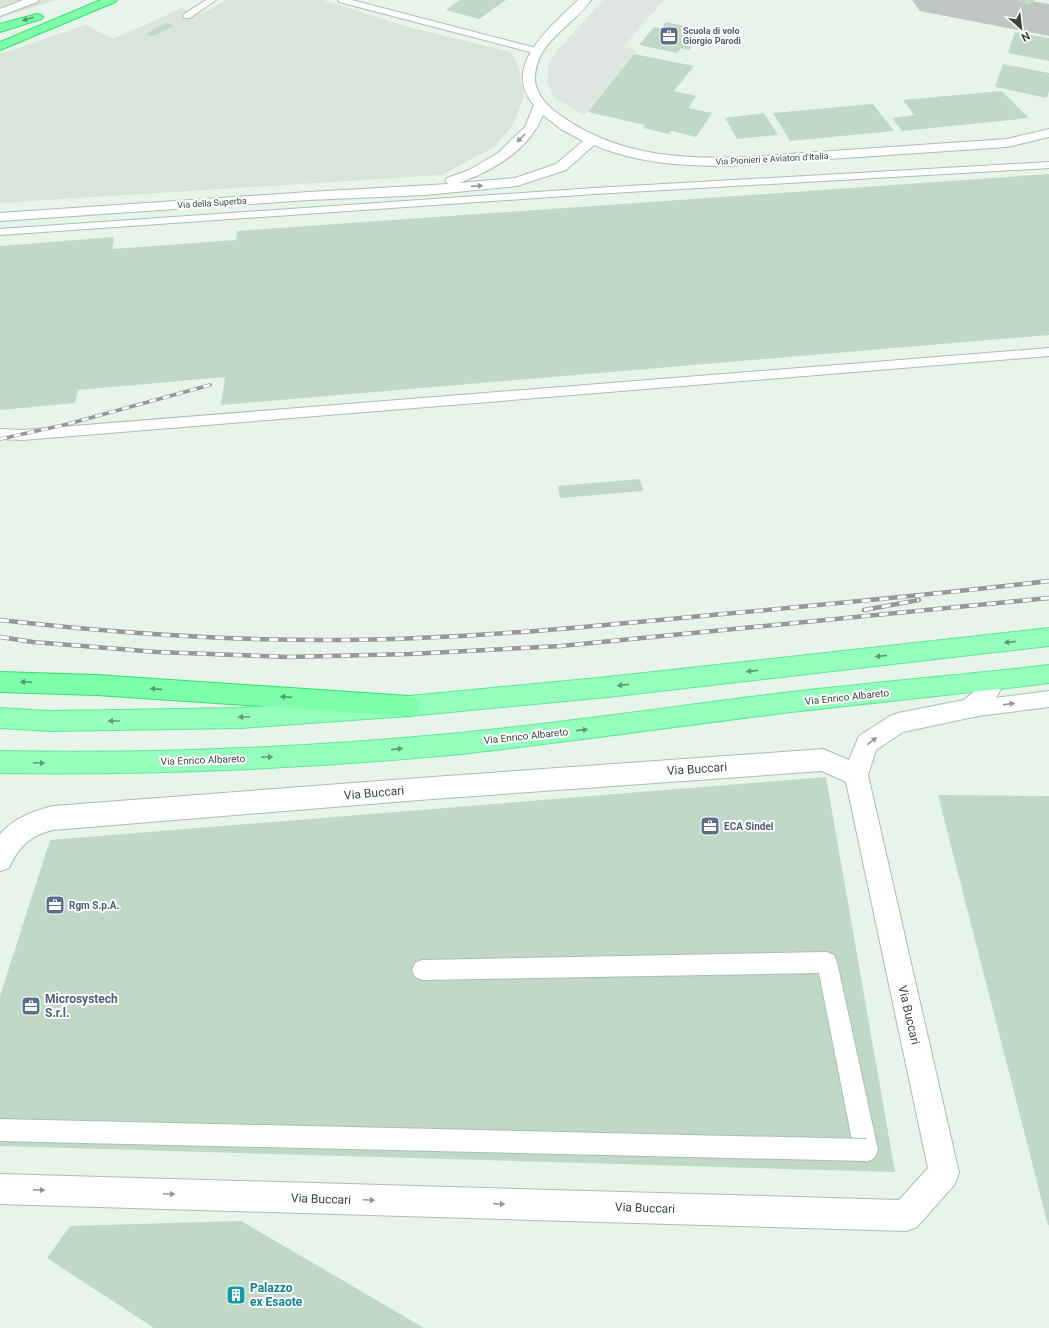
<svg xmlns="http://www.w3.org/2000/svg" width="1049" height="1328" font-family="Roboto,sans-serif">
	<rect width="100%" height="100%" fill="#e7f4ec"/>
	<!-- industrial -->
	<path fill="#d9e4db" d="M0 0H56L0 18Z
		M227 0H323L405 26 511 52 519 68 524 97 513 125 494 147 442 175 0 203V54L86 25 113 39 182 8 201 14Z"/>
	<!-- parking -->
	<path fill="#dfe5e1" d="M603 0H664L623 47 637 50 588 112 583 115 554 97 547 82 549 63 558 50Z"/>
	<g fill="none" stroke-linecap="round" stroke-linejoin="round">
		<!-- taxiway -->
		<path fill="#bfc6c2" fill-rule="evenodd" d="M912 0H1025L1049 4V36L920 11Z"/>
	</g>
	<!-- building -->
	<path fill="#bfd9c6" d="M460 0H506L479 19 446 10Z
		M1016 0H1035L1028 5Z
		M666 22 690 27 685 35 699 38 689 50 681 48 677 53 639 45 654 27 661 29Z
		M166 23 174 26 153 36 146 34Z
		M1015 32 1049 38V61L1008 53Z
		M634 54 694 66 674 91 696 96 688 108 712 113 696 137 671 131 669 134 644 128 645 125 588 112Z
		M1003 64 1049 73V91L1047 98 995 87Z
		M1002 91 1029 118 902 131 892 118 914 115 903 100Z
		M873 104 894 131 790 141 773 113Z
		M764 113 778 135 737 139 725 118Z
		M1049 174V335L221 405 225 377 78 390 75 403 0 410V246L114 237 112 249 236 240 237 231Z
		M640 479 643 491 560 498 558 486Z
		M826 777 895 1172 0 1146V996L50 840Z
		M938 795 1049 796V1225H1048Z
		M241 1221 313 1263 424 1328H154L47 1258 70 1226Z"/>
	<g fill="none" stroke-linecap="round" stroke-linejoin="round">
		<defs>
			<path id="service" d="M206 0H216L190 18H184L183 16 184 14Z
				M338 0H352L540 49 542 51 540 53H534L339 2Z
				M1049 162V168L594 194 0 235V229L594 188Z
				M1049 348V356L23 440 0 439V429L23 430Z
				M1049 691V707L970 717 964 714 961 709 964 704 970 701Z
				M827 952 834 955 837 962 878 1150 874 1158 866 1162 858 1158 854 1150 819 973 422 980 415 977 412 970 415 963 422 960Z"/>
			<path id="minor" d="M23 0H39L37 2 0 16V9Z
				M994 671 1002 674 1005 681 994 702 978 716 903 732 876 750 868 775 959 1173 955 1184 917 1227 906 1231 0 1204V1174L899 1200 928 1168 846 782 822 771 419 800 53 830C31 835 18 847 9 868L0 871V834C14 818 33 811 53 806L419 778 823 749 849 760 859 736 890 716 898 713 964 700 978 688 986 674Z"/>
			<path id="tertiary" d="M578 0H591C572 27 535 42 535 79 535 94 549 108 560 115 639 173 741 157 832 151 890 147 949 143 1007 139L1049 129V137L1007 147 726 166C681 166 636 163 594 145L566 170 517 186 425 195 309 200 0 221V213L309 192 448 184 445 181 447 178 469 170 498 153 525 127 534 105C500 66 552 26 578 0ZM543 115 561 129 583 141 556 164 515 178 459 183C492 171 529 150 543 115Z"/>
			<path id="primary" d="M1049 628V646L608 697 409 716 241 728 49 731 0 728V708L49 711 241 708 409 696 608 677Z
				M1049 665V683C963 694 877 702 791 712 677 726 564 743 450 755 300 769 150 775 0 773V751C150 754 300 748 449 734 564 723 677 706 791 692 877 682 963 675 1049 665Z"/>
			<path id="trunk" d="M101 0H117L115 2 0 50V42Z
				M37 14 41 15 43 17 41 19 0 32V24Z
				M0 672 97 675 409 696 417 699 420 706 417 713 409 716 97 695 0 692Z"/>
		</defs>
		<!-- service casing -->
		<use href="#service" stroke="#a9c0b0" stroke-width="2"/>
		<!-- minor casing -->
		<use href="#minor" stroke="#a9c0b0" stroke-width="2"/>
		<!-- tertiary casing -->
		<use href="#tertiary" stroke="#a9c0b0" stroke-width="2"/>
		<!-- primary casing -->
		<use href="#primary" stroke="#61e991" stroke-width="2"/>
		<!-- trunk casing -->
		<use href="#trunk" stroke="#31e465" stroke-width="2"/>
		<!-- service -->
		<use href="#service" fill="#fff" fill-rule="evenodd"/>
		<!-- minor -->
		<use href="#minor" fill="#fff" fill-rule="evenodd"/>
		<!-- tertiary -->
		<use href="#tertiary" fill="#fff" fill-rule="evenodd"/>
		<!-- primary -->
		<use href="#primary" fill="#95ffbd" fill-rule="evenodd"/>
		<!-- trunk -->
		<use href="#trunk" fill="#7effaa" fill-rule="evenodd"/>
		<defs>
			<path id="rail-far1" d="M0 439 68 424 210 385"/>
			<path id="rail" d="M864 610 919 600
				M0 620C114 633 228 641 343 640 470 639 596 626 723 614 832 604 940 594 1049 581
				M0 637 33 642 157 652 288 657 410 654 561 646 1049 598"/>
		</defs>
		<!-- rail-far1 casing -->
		<use href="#rail-far1" stroke="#979797" stroke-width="3.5"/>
		<!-- rail casing -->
		<use href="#rail" stroke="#979797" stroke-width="4.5"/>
		<!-- rail-far1 -->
		<use href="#rail-far1" stroke="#fff" stroke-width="2.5" stroke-dasharray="7" stroke-linecap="butt"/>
		<!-- rail -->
		<use href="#rail" stroke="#fff" stroke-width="3" stroke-dasharray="9" stroke-linecap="butt"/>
		<defs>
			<path id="service-bridge" d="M0 1130 866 1150"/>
		</defs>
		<!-- service-bridge casing -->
		<use href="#service-bridge" stroke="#a9c0b0" stroke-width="24" stroke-linecap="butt"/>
		<!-- service-bridge -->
		<use href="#service-bridge" stroke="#fff" stroke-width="22"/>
	</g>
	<!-- one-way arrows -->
	<defs><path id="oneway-solid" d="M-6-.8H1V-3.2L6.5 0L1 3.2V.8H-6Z"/></defs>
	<g fill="#569a6c">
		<use href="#oneway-solid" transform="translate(28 19) rotate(162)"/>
		<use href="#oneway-solid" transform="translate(26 682) rotate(-178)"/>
		<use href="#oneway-solid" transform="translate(156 689) rotate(-176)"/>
		<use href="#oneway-solid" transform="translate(286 697) rotate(-176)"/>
	</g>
	<g fill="#909a93">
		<use href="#oneway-solid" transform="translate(521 138) rotate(135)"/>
		<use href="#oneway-solid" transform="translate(477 186) rotate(-5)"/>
		<use href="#oneway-solid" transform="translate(1009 704) rotate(-7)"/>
		<use href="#oneway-solid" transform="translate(872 741) rotate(-38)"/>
		<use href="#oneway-solid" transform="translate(39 1190) rotate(2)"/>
		<use href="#oneway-solid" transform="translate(169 1194) rotate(2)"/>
		<use href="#oneway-solid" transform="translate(369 1200) rotate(2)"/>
		<use href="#oneway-solid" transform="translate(499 1204) rotate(2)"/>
	</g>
	<g fill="#619a75">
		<use href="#oneway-solid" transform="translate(1010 642) rotate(174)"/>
		<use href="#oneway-solid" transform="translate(881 656) rotate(174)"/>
		<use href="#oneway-solid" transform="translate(752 671) rotate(174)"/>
		<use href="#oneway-solid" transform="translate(623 685) rotate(174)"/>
		<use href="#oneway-solid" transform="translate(244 717) rotate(177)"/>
		<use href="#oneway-solid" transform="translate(114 721) rotate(180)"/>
		<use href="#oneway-solid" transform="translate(582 730) rotate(-6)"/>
		<use href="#oneway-solid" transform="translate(397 749) rotate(-6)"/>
		<use href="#oneway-solid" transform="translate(267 757) rotate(-3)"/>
		<use href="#oneway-solid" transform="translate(39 763) rotate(2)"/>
	</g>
	<!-- icons -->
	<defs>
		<symbol id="office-square" viewBox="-11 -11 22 22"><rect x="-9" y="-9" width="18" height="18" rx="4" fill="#5c6f8a" stroke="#fff"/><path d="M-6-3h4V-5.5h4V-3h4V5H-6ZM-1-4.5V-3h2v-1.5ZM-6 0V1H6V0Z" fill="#fff"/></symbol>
		<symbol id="building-square" viewBox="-11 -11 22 22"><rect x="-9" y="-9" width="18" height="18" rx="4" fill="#0f9aa8" stroke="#fff"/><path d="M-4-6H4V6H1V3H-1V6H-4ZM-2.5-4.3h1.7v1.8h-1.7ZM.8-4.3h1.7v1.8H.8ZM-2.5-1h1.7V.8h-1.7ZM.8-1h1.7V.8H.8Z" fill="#fff"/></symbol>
	</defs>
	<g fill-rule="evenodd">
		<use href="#office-square" x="658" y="25" width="22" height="22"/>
		<use href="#office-square" x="699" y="815" width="22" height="22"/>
		<use href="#office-square" x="44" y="894" width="22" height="22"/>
		<use href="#office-square" x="20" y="995" width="22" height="22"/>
		<use href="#building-square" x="225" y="1284" width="22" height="22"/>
	</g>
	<g text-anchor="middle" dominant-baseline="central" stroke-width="4" stroke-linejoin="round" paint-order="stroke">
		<!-- far-service labels -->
		<g font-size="9" font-weight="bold" fill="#4e5e75" stroke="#fff" text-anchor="start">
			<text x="683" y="31">Scuola di volo<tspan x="683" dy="10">Giorgio Parodi</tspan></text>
		</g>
		<!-- far-street labels -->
		<g font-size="9" fill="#36483a" stroke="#fff">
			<text transform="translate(772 159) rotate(-3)">Via Pionieri e Aviatori d'Italia</text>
			<text transform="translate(212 203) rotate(-4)">Via della Superba</text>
		</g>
		<!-- street labels -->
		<g font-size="10" fill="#36483a" stroke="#fff">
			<text transform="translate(847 697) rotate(-6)">Via Enrico Albareto</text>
			<text transform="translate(526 736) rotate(-6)">Via Enrico Albareto</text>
			<text transform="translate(203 760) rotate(-2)">Via Enrico Albareto</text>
		</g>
		<!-- service labels -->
		<g font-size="10" font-weight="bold" fill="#4e5e75" stroke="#fff" text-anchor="start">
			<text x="724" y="826">ECA Sindel</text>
			<text x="69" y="905">Rgm S.p.A.</text>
		</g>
		<!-- near-street labels -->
		<g font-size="12" fill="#36483a" stroke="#fff">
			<text transform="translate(697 769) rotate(-4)">Via Buccari</text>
			<text transform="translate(374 793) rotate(-5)">Via Buccari</text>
			<text transform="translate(909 1015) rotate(77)">Via Buccari</text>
			<text transform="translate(321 1199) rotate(2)">Via Buccari</text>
			<text transform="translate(645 1208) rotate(2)">Via Buccari</text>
		</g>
		<!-- near-service labels -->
		<g font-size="12" font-weight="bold" fill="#4e5e75" stroke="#fff" text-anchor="start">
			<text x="45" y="999">Microsystech<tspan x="45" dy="14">S.r.l.</tspan></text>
		</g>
		<!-- near-culture labels -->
		<g font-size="12" font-weight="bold" fill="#0d838f" stroke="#fff" text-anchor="start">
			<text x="250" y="1288">Palazzo<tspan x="250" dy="14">ex Esaote</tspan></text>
		</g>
	</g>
	<!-- north arrow -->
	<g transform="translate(1021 28) rotate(152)" stroke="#ffffff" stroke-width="3" paint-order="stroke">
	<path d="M0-3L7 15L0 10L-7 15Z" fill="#36483a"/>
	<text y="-6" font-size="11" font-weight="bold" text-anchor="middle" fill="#36483a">N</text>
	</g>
</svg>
